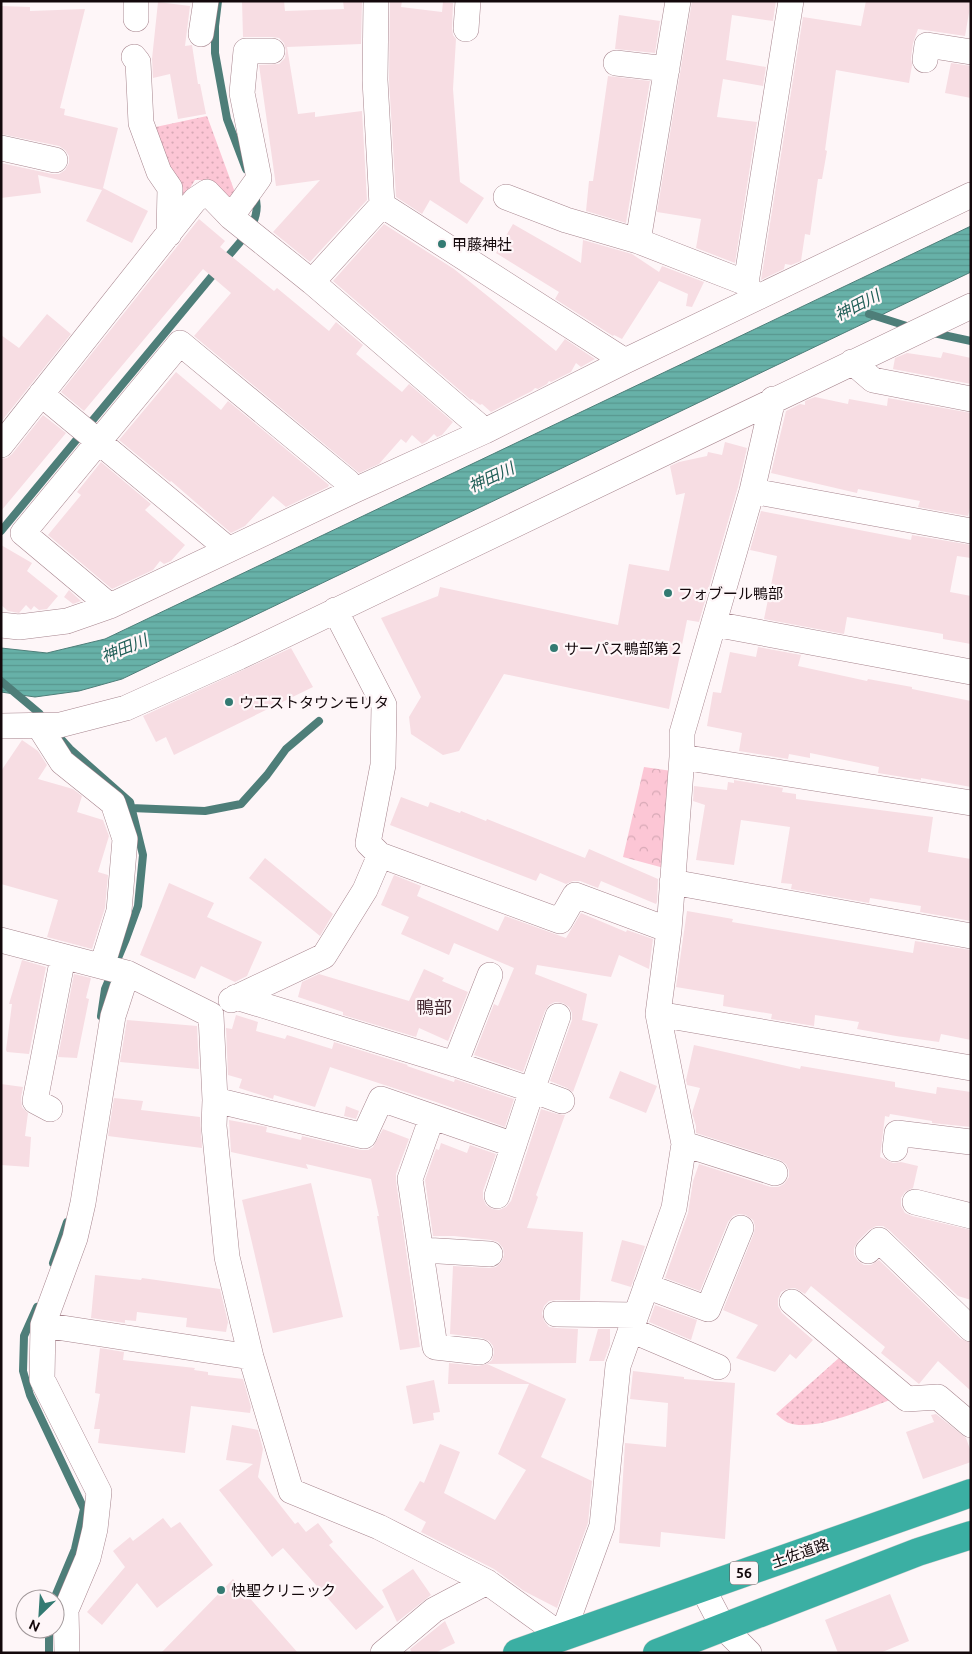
<svg xmlns="http://www.w3.org/2000/svg" width="972" height="1654" font-family="Ubuntu,'Noto Sans JP',sans-serif">
	<defs>
		<pattern id="grass-dots" width="8" height="8" patternUnits="userSpaceOnUse" patternTransform="scale(1.25)"><rect width="8" height="8" fill="#fcc6d5"/><path d="M2 2h.1M6 6h.1" fill="none" stroke="#d7a9b6" stroke-width="1.8" stroke-linecap="round"/></pattern>
		<pattern id="park-crowns" width="20" height="18" patternUnits="userSpaceOnUse" patternTransform="scale(1.25)"><rect width="20" height="18" fill="#fcc6d5"/><path d="M2 6a3 3 0 1 1 6 0M12 15a3 3 0 1 1 6 0" fill="none" stroke="#d7a9b6"/></pattern>
		<pattern id="water-rules" width="6" height="5" patternUnits="userSpaceOnUse" patternTransform="scale(1.25)"><rect width="6" height="5" fill="#67b1a8"/><path d="M0 2.5h6" fill="none" stroke="#58978f"/></pattern>
	</defs>
	<rect width="100%" height="100%" fill="#fef6f8"/>
	<!-- grass -->
	<path fill="url(#grass-dots)" d="M207 116 237 198 231 203 204 180H195L179 205 151 128Z
		M840 1357 890 1400C866 1409 813 1432 789 1423 785 1422 780 1417 776 1414Z"/>
	<!-- park -->
	<path fill="url(#park-crowns)" d="M644 767 672 771 664 868 623 857Z"/>
	<!-- water -->
	<path fill="url(#water-rules)" stroke="#4e7e79" d="M971 226V272L122 679 79 691 35 697 1 692V648L47 653 105 639Z"/>
	<g fill="none" stroke-linecap="round" stroke-linejoin="round">
		<!-- stream -->
		<path stroke="#4e7e79" stroke-width="8" d="M218 1 215 26V53L227 119 246 169
			M224 261C241 240 265 221 254 192
			M869 314 913 328
			M929 332 971 341
			M1 531 217 270
			M1 681 39 713 45 721
			M61 739 70 749 130 802 143 855 138 906 126 939 105 989 101 1016
			M131 808 205 811 241 804 267 775 286 749 319 721
			M53 1263 67 1222
			M37 1307 24 1336 23 1371 30 1395 84 1509 75 1549 54 1599
			M49 1629V1653"/>
	</g>
	<!-- building -->
	<path fill="#f7dde3" d="M242 1H284L285 11 344 9 343 1H362L361 44 287 47 298 114 315 112V117L362 111 367 200 310 262 273 232 320 180 276 186 259 65 279 64 285 58 286 51 284 43 279 38 272 37H243Z
		M390 1H402L401 7 442 12 443 2 453 3 452 28 453 35 456 39 453 89 460 182 484 198 467 224 430 200 422 214 396 197 389 80Z
		M692 1H776L773 21 732 15 726 60 766 67 763 86 723 79 717 117 757 122 735 263 696 248 701 219 657 212Z
		M866 1H971L965 36 918 29 913 43 911 58 912 65 909 83 836 70 825 150 827 151 822 179H818L810 235 805 234 801 261 791 265 785 264 784 269 761 280 803 17 861 26Z
		M158 2 190 6 185 46 192 45 198 84H200L206 114 178 119 170 74 153 78 152 59Z
		M1 6 30 7V11L85 9 60 108 65 109 64 115 118 128 103 188 148 211 132 243 86 221 102 190 38 175 41 193 1 198V163L52 174H59L65 170 69 163V156L65 150 59 146 1 134Z
		M619 15 660 21 655 53 615 49Z
		M951 63 971 66V98L945 93Z
		M608 76 650 81 626 223 586 211 589 181H593Z
		M199 219 225 241 220 247 274 291 277 288 329 331 336 322 363 345 356 354 402 392 409 384 453 422 442 435 437 437 434 434 427 441 422 444 412 435 406 443 401 439 379 464 359 473 194 336 231 293 203 269 84 411 61 392Z
		M384 224 454 269 556 351 565 339 595 359 581 367 576 363 571 372 551 382 549 381 547 384 538 389 535 388 532 391 491 412 482 404 480 405 472 399 471 400 333 281Z
		M513 224 581 263 583 240 632 254 659 272 662 266 704 282 692 307 686 306 688 294 659 281 622 339 614 335 613 336 555 299 559 292 496 253Z
		M47 314 71 334 1 422V335L19 348Z
		M943 352 971 358V384L893 369 895 358 907 353 941 358Z
		M176 372 221 410 228 401 329 485 328 487 286 507 273 496 245 526 231 533 171 481 170 482 119 440Z
		M815 397 848 404 849 399 887 406 888 398 971 413V504L968 516 918 507 920 501 858 489 857 493 771 473 786 411 800 404 805 405V401Z
		M43 415 66 433 1 511V459L7 458 12 454Z
		M725 442 747 448 738 487 699 622 687 620 669 709 504 674 459 751 443 755 411 734 409 717 421 697 381 618 438 596 440 587 618 625 629 564 669 571 685 493 676 495 670 466 679 462 707 456 708 452 722 455Z
		M101 462 151 504 145 510 185 545 171 561 164 564 160 561 153 570 112 589 48 535 81 495 77 492Z
		M761 511 911 540 912 535 971 545V558L957 556 950 592 971 596V644L943 639V634L847 617 844 634 764 619 777 556 750 550Z
		M1 545 32 563 27 571 58 596 47 609 39 610 34 606 31 610 26 605 19 613 8 611 1 605Z
		M69 590 81 601 73 604 64 597Z
		M758 647 801 655 798 666 867 681 868 679 912 687V689L971 701V787L921 778V780L878 773 879 767 810 753V758L789 754 788 759 739 751 742 733 707 726 713 692 721 693 730 652 756 657Z
		M291 648 313 687 174 755 166 737 156 742 143 716Z
		M22 740 38 751 47 765 38 779 73 789 82 796 77 812 103 820 109 836 98 872 108 875 105 908 92 949 47 937 58 900 1 884V771Z
		M734 780 783 788 782 792 796 794V799L933 817 928 852 971 859V921L920 912 921 906 870 898 869 903 791 889 792 884 781 883 790 827 741 820 734 865 696 860 705 805 693 801 694 786 727 790 728 782 734 783Z
		M401 797 428 807 430 802 460 813 461 811 486 821 487 819 585 858 589 849 658 879 657 902 656 904 601 881 598 888 580 881H573L566 884 540 873 536 881 390 825Z
		M265 858 333 914 320 936 249 878Z
		M394 875 421 886 417 896 498 931 505 916 566 938 581 913 626 932 627 930 653 939 649 969 619 955 611 977 537 965 535 974 587 994 582 1020 598 1024 573 1092 567 1088 550 1081 572 1020V1013L569 1007 563 1003 555 1002 549 1005 545 1011 523 1072 474 1055 494 1004 498 1006 514 968 454 943 449 955 401 934 409 917 381 905Z
		M169 883 214 903 207 917 262 942 247 976 235 982 201 966 195 979 140 955Z
		M687 911 733 919 732 922 913 953 915 941 971 950V1040L941 1034 939 1042 896 1036 857 1029 859 1022 815 1015 814 1026 771 1019 772 1014 723 1006 724 995 676 987Z
		M22 960 46 967 29 1054 7 1052 6 1050 12 1004H9Z
		M424 969 444 978 442 981 468 992 448 1041 419 1028 416 1037 343 1015V1012L298 997 302 982 319 974 409 1001Z
		M74 974 91 978 86 998 89 999 77 1058 58 1057Z
		M236 1015 258 1022 256 1031 285 1039 287 1035 332 1049 334 1042 408 1065 407 1066 454 1082 455 1079 514 1099 505 1127 436 1102 330 1067 315 1107 274 1095 273 1099 239 1088 242 1079 228 1075 226 1028 232 1029Z
		M127 1020 197 1026 199 1069 120 1062Z
		M694 1045 800 1069 801 1066 895 1082V1087L936 1094 937 1087 971 1092V1127L932 1123V1121L890 1114 889 1117 885 1116 880 1157 893 1163 901 1162 918 1166 913 1188 905 1192 901 1198V1206L905 1213 912 1216 971 1230V1300L958 1296 889 1230 883 1226H876L869 1230 858 1241 854 1248V1255L858 1261 864 1265H871L879 1260 961 1339 971 1343V1391L938 1361 919 1384 881 1353 885 1347 811 1286 805 1294 795 1288 787 1289 781 1292 778 1299V1306L782 1313 813 1340 796 1359 790 1354 775 1372 736 1358 758 1325 723 1310 754 1233 755 1226 753 1220 746 1215 739 1214 733 1216 728 1222 700 1291 665 1278 688 1213 693 1181 699 1164 771 1187H778L784 1184 789 1177V1170L786 1164 780 1160 696 1133V1126L692 1113 700 1088 687 1085 686 1080Z
		M620 1071 657 1086 646 1113 609 1098Z
		M1 1084 23 1087 21 1098 22 1107 28 1113 25 1136 31 1137 29 1167 1 1165Z
		M114 1098 143 1101 141 1110 200 1117 202 1148 108 1136Z
		M346 1106 359 1111 356 1119 344 1116Z
		M541 1109 557 1114 565 1115 536 1195 538 1197 527 1228 583 1232 580 1300H556L549 1301 544 1306 542 1313 544 1321 549 1327 556 1328 578 1329 576 1363 487 1364 492 1360 494 1353 493 1346 489 1341 482 1338 450 1334 453 1266 489 1268 496 1267 502 1261 504 1255 503 1248 498 1242 491 1240 454 1236H433L425 1180 436 1149 439 1150 441 1143 467 1153 470 1145 496 1154 483 1191V1198L486 1205 492 1209 499 1210 506 1207 511 1201Z
		M229 1120 267 1127 266 1132 301 1140 302 1136 361 1150H368L373 1147 383 1129 409 1139 396 1174V1181L420 1347 400 1350 377 1216H379L371 1179 306 1164 308 1169 231 1152Z
		M311 1183 343 1317 273 1333 242 1200Z
		M622 1240 645 1246 631 1287 611 1281Z
		M95 1275 141 1280 142 1278 220 1289 228 1322 226 1332 186 1327 187 1318 137 1312 136 1321 125 1320V1323L91 1318Z
		M655 1305 697 1320 691 1340 649 1322Z
		M598 1329H610V1345L604 1361H589Z
		M100 1348 124 1352 123 1360 195 1368 194 1370 208 1372V1375L243 1379 251 1407 250 1413 191 1406 185 1453 98 1443 100 1429H94L100 1394 95 1393Z
		M449 1363 478 1366 487 1364 566 1399 541 1457 592 1481 588 1523 557 1608 524 1591 494 1569 421 1532 426 1522 404 1510 420 1481 424 1483 440 1444 460 1452 444 1493 495 1520 526 1470 498 1454 529 1384H448Z
		M633 1371 684 1377V1379L735 1383 725 1539 661 1532 660 1547 619 1543 625 1443 666 1447 668 1403 630 1399Z
		M434 1380 440 1412 433 1413 434 1420 413 1424 406 1386Z
		M936 1414 966 1438 971 1452V1462L923 1479 906 1432 934 1422 931 1415Z
		M232 1425 258 1430 263 1449 258 1477 295 1524 298 1522 306 1532 318 1523 333 1542 329 1545 384 1607 356 1630 283 1548 272 1557 219 1490 253 1464 226 1460Z
		M163 1518 171 1528 180 1522 213 1565 157 1608 137 1583 102 1625 87 1612 125 1567 113 1551 130 1537 133 1541Z
		M413 1569 431 1595 397 1622 382 1590Z
		M233 1579 298 1653H161Z
		M890 1594 909 1641 880 1653H838L825 1620Z
		M445 1621 455 1643 435 1653H412L410 1649Z"/>
	<g fill="none" stroke-linecap="round" stroke-linejoin="round">
		<defs>
			<path id="street" d="M136 1V19
				M678 1 638 241 746 283
				M466 29 468 1
				M201 34 206 1
				M134 57 138 62 141 123 159 172 170 188 169 234
				M925 60 927 45 971 52
				M616 63 667 69
				M1 148 55 160
				M506 197 566 220 638 241
				M382 205 625 361
				M231 217 259 178 242 93 246 51H272
				M312 282 382 205 375 80 376 1
				M754 298 746 283 791 1
				M852 362 873 380 971 399
				M41 394 222 544 225 551
				M1 445 195 200 207 192 231 217 312 282 485 431
				M752 491 971 531
				M110 606 23 533 180 343 348 482 353 491
				M335 610 384 705 383 765 368 843 380 855 560 921 575 895 669 930
				M714 624 971 672
				M1 625 19 627 67 621 110 606 353 491 485 431 625 361 971 195
				M1 726 60 725 126 708 239 657 971 306
				M39 726 62 762 113 803 125 839 119 911 102 966
				M682 757 971 803
				M672 882 971 936
				M1 940 127 973 211 1015 215 1100 214 1126 227 1257 251 1357 291 1491 379 1527 487 1582 562 1636 602 1526 618 1366 674 1208 684 1144 658 1014 669 930 682 757V733L752 491 773 399
				M236 997 455 1064 532 1090 497 1196
				M231 1000 324 956 365 890 380 855
				M658 1014 971 1068
				M558 1016 532 1090 562 1101
				M455 1064 490 975
				M215 1100 364 1136 381 1099 514 1145
				M50 1109 35 1101 63 957
				M432 1117 410 1179 435 1347 480 1352
				M684 1144 775 1173
				M895 1149 897 1133 971 1142
				M915 1202 971 1216
				M422 1250 490 1254
				M868 1251 879 1240 971 1329
				M646 1286 708 1309 741 1228
				M792 1302 907 1399 938 1397 971 1425
				M556 1314 636 1315
				M43 1325 251 1357
				M631 1330 718 1367
				M702 1587 723 1627 749 1653
				M67 1653 66 1610 88 1558 95 1529 99 1492 42 1379 43 1325 75 1238 83 1203 113 1016 127 973
				M383 1653 434 1610 487 1582"/>
			<path id="highway" d="M517 1653 971 1493
				M657 1653 918 1552 971 1535"/>
		</defs>
		<!-- street casing -->
		<use href="#street" stroke="#a7858e" stroke-width="26"/>
		<!-- highway casing -->
		<use href="#highway" stroke="#d5d3d3" stroke-width="29"/>
		<!-- street -->
		<use href="#street" stroke="#fff" stroke-width="25"/>
		<!-- highway -->
		<use href="#highway" stroke="#3bafa3" stroke-width="28"/>
	</g>
	<!-- markers -->
	<g fill="#337a72" stroke="#fef6f8" stroke-width="2">
		<circle cx="442" cy="244" r="5"/>
		<circle cx="668" cy="593" r="5"/>
		<circle cx="554" cy="648" r="5"/>
		<circle cx="229" cy="702" r="5"/>
		<circle cx="221" cy="1590" r="5"/>
	</g>
	<g text-anchor="middle" dominant-baseline="central" stroke-width="4.5" stroke-linejoin="round" paint-order="stroke">
		<!-- shield labels -->
		<rect fill="#fef6f8" stroke="#5a4f52" stroke-width="1" x="730" y="1561.5" width="28" height="23" rx="4"/>
		<g font-size="14" font-weight="bold" fill="#13080b">
			<text x="744" y="1573">56</text>
		</g>
		<!-- poi labels -->
		<g font-size="15" fill="#13080b" stroke="#fef6f8" text-anchor="start">
			<text x="452" y="244">甲藤神社</text>
			<text x="678" y="593">フォブール鴨部</text>
			<text x="564" y="648">サーパス鴨部第２</text>
			<text x="239" y="702">ウエストタウンモリタ</text>
			<text x="231" y="1590">快聖クリニック</text>
		</g>
		<!-- street labels -->
		<g font-size="15" fill="#13080b" stroke="#fef6f8">
			<text transform="translate(800 1553) rotate(-19)">土佐道路</text>
		</g>
		<!-- water labels -->
		<g font-size="16" font-style="italic" fill="#205e57" stroke="#fef6f8">
			<text transform="translate(857 305) rotate(-27)">神田川</text>
			<text transform="translate(491 477) rotate(-25)">神田川</text>
			<text transform="translate(124 648) rotate(-22)">神田川</text>
		</g>
		<!-- quarter labels -->
		<g font-size="18" fill="#492d35" stroke="#fef6f8">
			<text x="434" y="1007">鴨部</text>
		</g>
	</g>
	<!-- border -->
	<rect width="972" height="1654" fill="none" stroke="#13080b" stroke-width="5"/>
	<!-- north arrow -->
	<g transform="translate(40 1614) rotate(205)"><circle r="24" fill="#fef6f8" stroke="#a09799"/>
	<path d="M0-4L9 19L0 12L-9 19Z" fill="#337a72"/>
	<text y="-8" font-size="14" font-weight="bold" text-anchor="middle" fill="#13080b">N</text>
	</g>
</svg>
